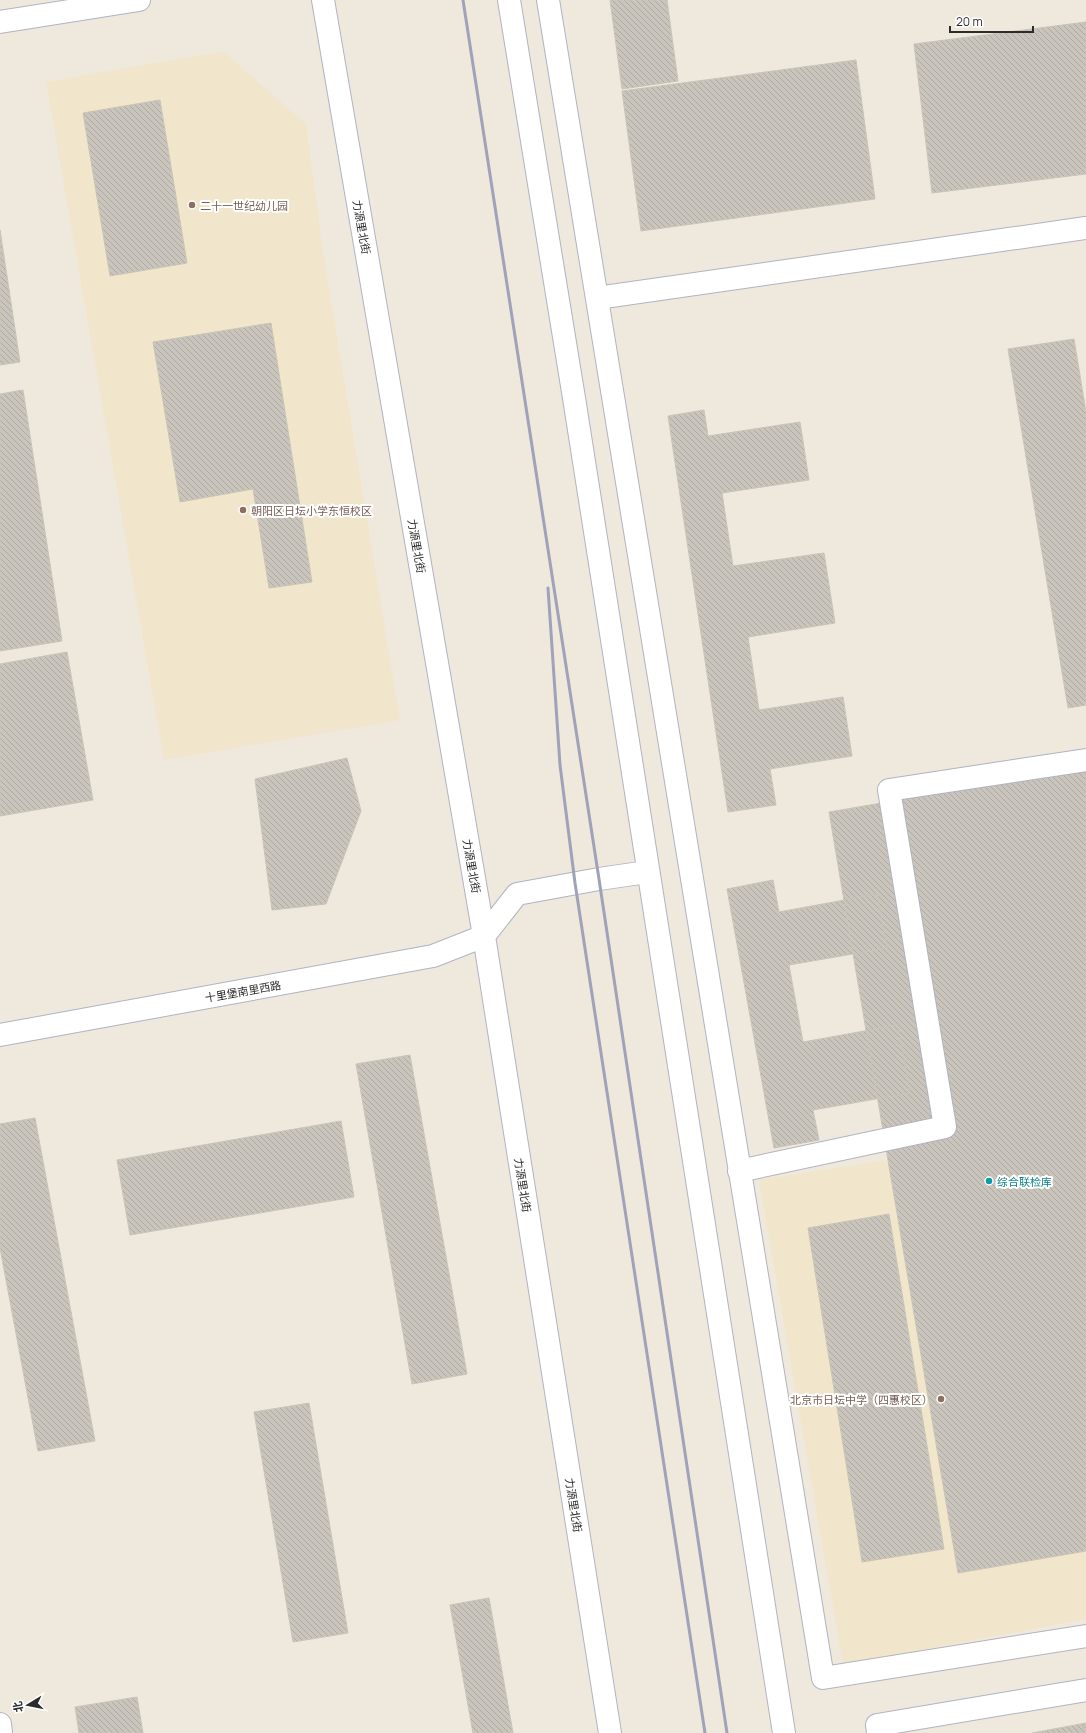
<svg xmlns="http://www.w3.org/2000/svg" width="1086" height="1733" font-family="Manrope,'Noto Sans SC',sans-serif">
	<defs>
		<pattern id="building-back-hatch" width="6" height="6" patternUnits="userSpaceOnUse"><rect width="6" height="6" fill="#cac5bc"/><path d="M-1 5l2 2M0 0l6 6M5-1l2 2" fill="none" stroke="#aea9a2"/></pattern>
	</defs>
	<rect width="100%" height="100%" fill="#efe8dd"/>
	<!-- education -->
	<path fill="#f1e6cb" d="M223 51 306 124 323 251 400 720 164 760 46 82Z
		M1086 1129V1619L843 1665 759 1180Z"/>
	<!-- building -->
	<path fill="url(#building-back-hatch)" stroke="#cac4b6" d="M610 0H667L678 81 622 89Z
		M1086 22V174L932 193 914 44Z
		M856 60 875 199 641 231 622 91Z
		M160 100 187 263 110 276 83 113Z
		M0 230 20 362 0 365Z
		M271 323 312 582 269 588 253 489 180 502 153 342Z
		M1074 339 1086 412V705L1068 708 1008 349Z
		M23 390 62 641 0 651V394Z
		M704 410 708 436 800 422 809 480 722 493 733 566 824 553 835 623 748 637 759 710 843 697 852 756 770 769 776 805 728 812 668 416Z
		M67 652 93 800 0 816V664Z
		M347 758 361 811 326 904 272 910 255 779Z
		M1086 768V1551L958 1573 829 812Z
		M773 880 779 912 877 894 887 948 789 965 803 1042 898 1025 910 1093 813 1110 819 1140 774 1148 727 889Z
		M410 1055 467 1374 412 1384 356 1064Z
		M35 1118 95 1441 38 1451 0 1248V1124Z
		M341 1121 354 1197 130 1235 117 1160Z
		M889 1214 944 1549 862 1562 808 1228Z
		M309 1403 348 1633 293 1642 254 1412Z
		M489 1598 513 1733H473L450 1605Z
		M137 1697 143 1733H79L75 1707Z
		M1086 1723V1733H1032Z"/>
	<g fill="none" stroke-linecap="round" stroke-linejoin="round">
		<defs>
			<path id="minor" d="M323 0 484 936 610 1733
				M509 0 574 398 784 1733
				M548 0 823 1678 1086 1636
				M0 22 139 0
				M597 298 1086 228
				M0 1035 433 956 484 936 517 894 599 879 647 872
				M739 1171 945 1127 889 790 1086 760
				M0 1724 1 1733
				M878 1733 877 1725 1086 1690"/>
		</defs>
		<!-- minor casing -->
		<use href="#minor" stroke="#b1b3c1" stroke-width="24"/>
		<!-- minor -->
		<use href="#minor" stroke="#fff" stroke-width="22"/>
		<!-- rail -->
		<path stroke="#9fa2b8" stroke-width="3" d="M463 0 599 879 727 1733
			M548 588 560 765 575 883 705 1733"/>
	</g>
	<!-- markers -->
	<g fill="#8d6e63" stroke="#fff" stroke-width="1.5">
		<circle cx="192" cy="205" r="4"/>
		<circle cx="243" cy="510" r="4"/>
		<circle cx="941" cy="1399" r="4"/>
	</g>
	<circle fill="#0f9aa8" stroke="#fff" stroke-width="1.5" cx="989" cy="1181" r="4"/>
	<g text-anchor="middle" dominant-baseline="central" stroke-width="4" stroke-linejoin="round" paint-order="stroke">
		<!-- education labels -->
		<g font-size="11" fill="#785e54" stroke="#fff" text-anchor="start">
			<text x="200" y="205">二十一世纪幼儿园</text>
			<text x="251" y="510">朝阳区日坛小学东恒校区</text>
			<text x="933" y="1399" text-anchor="end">北京市日坛中学（四惠校区）</text>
		</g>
		<!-- street labels -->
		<g font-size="11" fill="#2c2c2c" stroke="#fff">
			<text transform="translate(362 227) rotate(80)">力源里北街</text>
			<text transform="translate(417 546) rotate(80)">力源里北街</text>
			<text transform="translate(472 866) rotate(80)">力源里北街</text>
			<text transform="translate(243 991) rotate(-10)">十里堡南里西路</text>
			<text transform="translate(523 1185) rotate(81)">力源里北街</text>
			<text transform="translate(574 1505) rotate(81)">力源里北街</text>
		</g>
		<!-- culture labels -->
		<g font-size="11" fill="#0d838f" stroke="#fff" text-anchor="start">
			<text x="997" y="1181">综合联检库</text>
		</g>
	</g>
	<!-- north arrow -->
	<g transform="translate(28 1705) rotate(260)" stroke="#ffffff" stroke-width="3" paint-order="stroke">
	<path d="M0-3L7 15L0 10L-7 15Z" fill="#2c2c2c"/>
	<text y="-6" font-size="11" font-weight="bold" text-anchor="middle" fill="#2c2c2c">北</text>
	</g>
	<!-- scale -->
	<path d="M950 26v6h83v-6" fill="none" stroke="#2c2c2c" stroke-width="2"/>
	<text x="956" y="26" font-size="12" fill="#2c2c2c" stroke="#ffffff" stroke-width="3" paint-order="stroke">20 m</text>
</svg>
